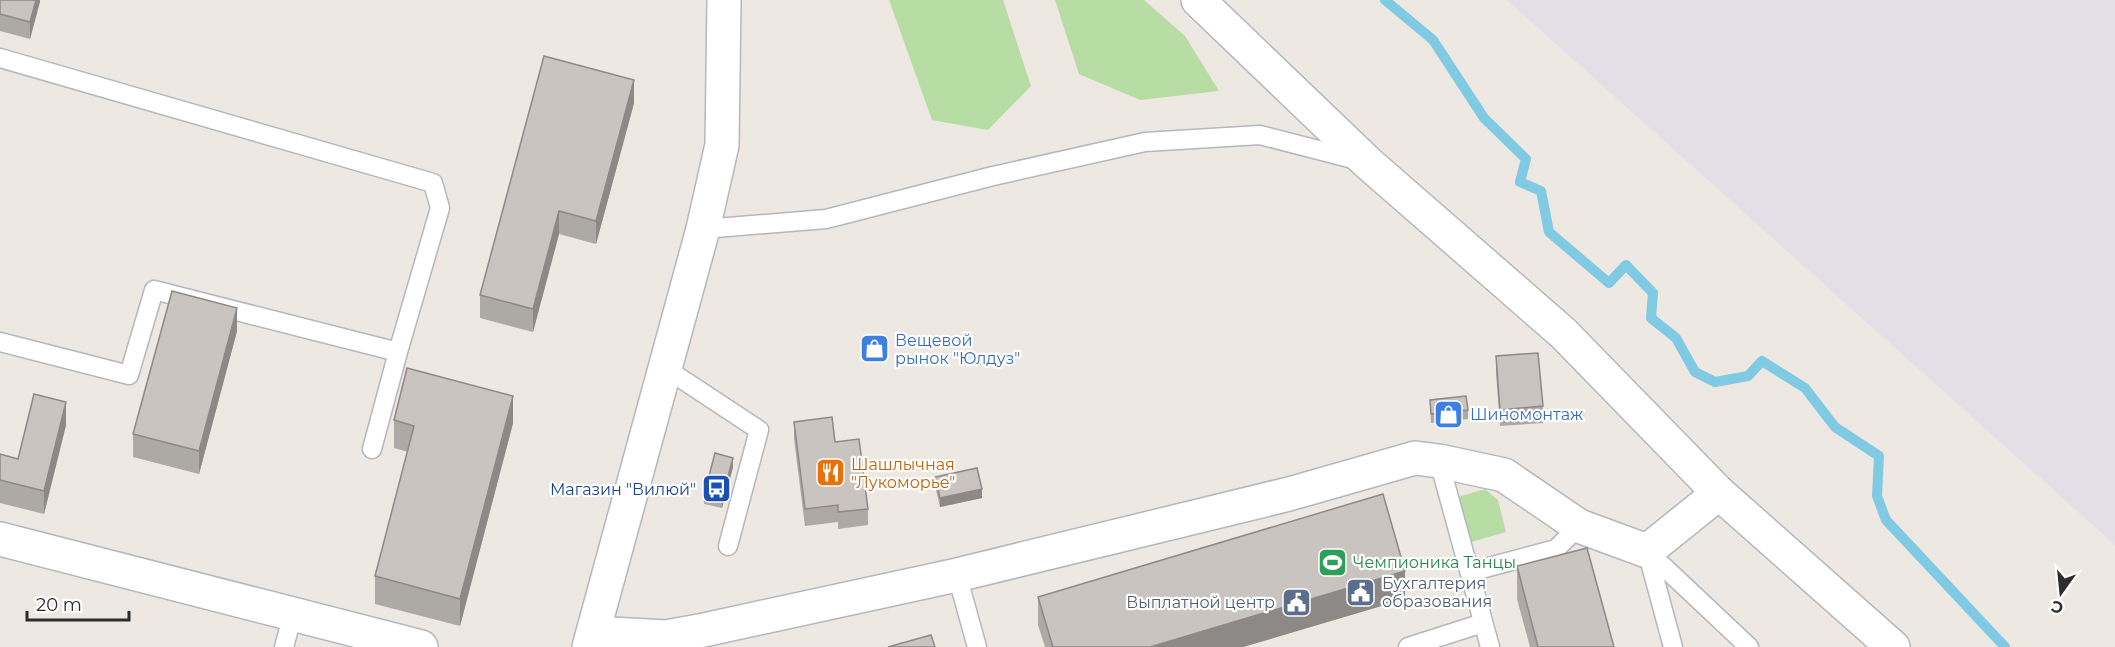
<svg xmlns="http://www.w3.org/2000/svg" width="2115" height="647" font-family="Montserrat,sans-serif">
	<rect width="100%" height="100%" fill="#ede8e1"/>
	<!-- industrial -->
	<path fill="#e2e0e6" d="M1507 0H2115V545Z"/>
	<!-- green -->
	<path fill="#b8dda4" d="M889 0H1003L1031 86 988 130 932 120Z
		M1055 0H1144L1185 36 1219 91 1140 100 1079 74Z
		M1485 489 1498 500 1506 532 1471 542 1458 497Z"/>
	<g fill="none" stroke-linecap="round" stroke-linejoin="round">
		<!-- stream -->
		<path stroke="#80cae3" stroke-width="10" d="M1385 0 1433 40 1484 118 1526 159 1520 182 1541 191 1549 232 1609 283 1626 265 1653 293 1651 318 1676 338 1695 372 1715 382 1748 376 1762 361 1805 388 1835 427 1879 456 1877 496 1886 520 2005 647"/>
		<defs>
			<path id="service" d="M0 58 433 183 440 208 398 352 372 449
				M703 229 826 219 993 176 1145 142 1260 135 1357 160
				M0 342 129 375 154 290 398 352
				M665 368 759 430 728 546
				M1439 461 1490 647
				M1647 551 1749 647
				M1647 551 1673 647
				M1470 572 1556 549 1579 526
				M957 575 977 647
				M284 647 293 614
				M1408 647 1483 623"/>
			<path id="minor" d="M0 539 421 647
				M593 633 666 637 699 631 957 575 1289 494 1415 458 1439 461 1504 475 1579 526 1647 551 1719 493"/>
			<path id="tertiary" d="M1198 0 1368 163 1563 333 1719 493 1893 647"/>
			<path id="secondary" d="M589 647 703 229 722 145 724 0"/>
		</defs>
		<!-- service casing -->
		<use href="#service" stroke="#b4b7bf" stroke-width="21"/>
		<!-- minor casing -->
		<use href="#minor" stroke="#b4b7bf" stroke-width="36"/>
		<!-- tertiary casing -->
		<use href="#tertiary" stroke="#b4b7bf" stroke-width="36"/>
		<!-- secondary casing -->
		<use href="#secondary" stroke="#b4b7bf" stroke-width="36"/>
		<!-- service -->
		<use href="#service" stroke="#fff" stroke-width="18"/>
		<!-- minor -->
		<use href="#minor" stroke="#fff" stroke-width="33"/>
		<!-- tertiary -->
		<use href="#tertiary" stroke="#fff" stroke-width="33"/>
		<!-- secondary -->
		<use href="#secondary" stroke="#fff" stroke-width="33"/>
	</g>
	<!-- wall -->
	<path fill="#ada9a5" d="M0 0H40L30 39 0 31Z
		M634 103 596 244 559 234 533 332 480 318V295Z
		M237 331 199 474 133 457V434Z
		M1496 356 1543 406V423L1500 426 1496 373Z
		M1430 400 1468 410V419L1431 423Z
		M394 420 513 423 460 626 375 604V576L408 452 394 448Z
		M794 422 835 442 868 509V525L838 529V522L805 526 794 439Z
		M66 425 44 514 0 503V454L18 459Z
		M733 467 722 508 704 504V495Z
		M935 477 982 498 940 507 935 486Z
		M1517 566 1614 647H1530L1517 599Z
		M1038 597 1405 599 1243 647H1045L1038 625Z"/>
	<!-- shaded-wall -->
	<path fill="#8d8986" d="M36 0H40V2L30 39V22Z
		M634 80V103L596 244V221Z
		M559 211V234L533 332V309Z
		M237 308V331L199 474V451Z
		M513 396V423L460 626V599Z
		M66 402V425L44 514V491Z
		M733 458V467L722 508V499Z
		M982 489V498L940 507V498Z
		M1405 571V599L1243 647H1150Z"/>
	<!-- building -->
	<path fill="#c9c4c0" stroke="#8d8986" stroke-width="1.5" d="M0 0H36L30 22 0 14Z
		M544 56 634 80 596 221 559 211 533 309 480 295Z
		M172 291 237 308 199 451 133 434Z
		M1538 353 1543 406 1500 410 1496 356Z
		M407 368 513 396 460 599 375 576 414 426 394 420Z
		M34 394 66 402 44 491 0 480V454L18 459Z
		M1466 396 1468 410 1431 414 1430 400Z
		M832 417 835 442 859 439 868 509 838 512V505L805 509 794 422Z
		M715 453 733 458 722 499 704 495Z
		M977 468 982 489 940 498 935 477Z
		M1383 494 1405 571 1150 647H1053L1038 597Z
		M1587 548 1614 647H1538L1517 566Z
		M931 635 935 647H888Z"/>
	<!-- icons -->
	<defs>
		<symbol id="shop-square" viewBox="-11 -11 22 22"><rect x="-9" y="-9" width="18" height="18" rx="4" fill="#3f7fe0" stroke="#fff"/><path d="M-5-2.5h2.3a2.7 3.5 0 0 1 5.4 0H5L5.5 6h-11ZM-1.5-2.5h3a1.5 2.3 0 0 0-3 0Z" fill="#fff"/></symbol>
		<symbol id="restaurant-square" viewBox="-11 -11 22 22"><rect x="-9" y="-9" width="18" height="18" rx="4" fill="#e8710a" stroke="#fff"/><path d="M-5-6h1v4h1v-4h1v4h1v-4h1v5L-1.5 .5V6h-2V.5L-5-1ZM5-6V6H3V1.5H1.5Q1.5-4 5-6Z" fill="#fff"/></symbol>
		<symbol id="bus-square" viewBox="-11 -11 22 22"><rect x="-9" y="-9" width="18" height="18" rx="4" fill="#1a4fb4" stroke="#fff"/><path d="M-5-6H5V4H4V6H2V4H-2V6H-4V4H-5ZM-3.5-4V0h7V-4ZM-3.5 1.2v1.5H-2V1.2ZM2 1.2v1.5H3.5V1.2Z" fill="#fff"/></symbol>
		<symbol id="stadium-square" viewBox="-11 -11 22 22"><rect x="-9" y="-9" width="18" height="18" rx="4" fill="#2e9e5b" stroke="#fff"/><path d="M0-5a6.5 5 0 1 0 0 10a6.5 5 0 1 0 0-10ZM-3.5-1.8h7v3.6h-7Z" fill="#fff"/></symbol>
		<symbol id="civic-square" viewBox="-11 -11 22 22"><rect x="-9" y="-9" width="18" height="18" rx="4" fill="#5c6f8a" stroke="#fff"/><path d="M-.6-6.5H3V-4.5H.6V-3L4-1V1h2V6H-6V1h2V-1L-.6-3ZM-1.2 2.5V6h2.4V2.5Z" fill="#fff"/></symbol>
	</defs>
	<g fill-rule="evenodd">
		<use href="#shop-square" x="858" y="332" width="33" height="33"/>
		<use href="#shop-square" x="1432" y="398" width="33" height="33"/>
		<use href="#restaurant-square" x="814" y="456" width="33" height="33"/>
		<use href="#bus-square" x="700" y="472" width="33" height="33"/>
		<use href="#stadium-square" x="1316" y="546" width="33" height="33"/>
		<use href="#civic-square" x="1344" y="576" width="33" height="33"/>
		<use href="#civic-square" x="1280" y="586" width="33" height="33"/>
	</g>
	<g text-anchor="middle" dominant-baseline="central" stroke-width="4.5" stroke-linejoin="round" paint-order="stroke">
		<!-- shop labels -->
		<g font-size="16" fill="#366cbe" stroke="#fff" text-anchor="start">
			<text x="895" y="340">Вещевой<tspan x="895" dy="18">рынок "Юлдуз"</tspan></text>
			<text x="1470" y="414">Шиномонтаж</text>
		</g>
		<!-- food labels -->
		<g font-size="16" fill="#c56008" stroke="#fff" text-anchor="start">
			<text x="851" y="464">Шашлычная<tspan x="851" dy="18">"Лукоморье"</tspan></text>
		</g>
		<!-- transit labels -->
		<g font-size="16" fill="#164399" stroke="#fff" text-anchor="end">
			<text x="696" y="489">Магазин "Вилюй"</text>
		</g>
		<!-- leisure labels -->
		<g font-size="16" fill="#27864d" stroke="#fff" text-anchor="start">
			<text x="1353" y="562">Чемпионика Танцы</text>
		</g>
		<!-- service labels -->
		<g font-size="16" fill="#4e5e75" stroke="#fff" text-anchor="start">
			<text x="1382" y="583">Бухгалтерия<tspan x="1382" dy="18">образования</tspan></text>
			<text x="1275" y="602" text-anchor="end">Выплатной центр</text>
		</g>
	</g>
	<!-- north arrow -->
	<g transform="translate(2061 593) rotate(195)" stroke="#ffffff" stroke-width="4.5" paint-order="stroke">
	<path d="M0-4.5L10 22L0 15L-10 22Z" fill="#2d2d2d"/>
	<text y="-9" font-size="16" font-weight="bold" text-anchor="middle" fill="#2d2d2d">С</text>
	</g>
	<!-- scale -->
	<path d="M27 611v9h102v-9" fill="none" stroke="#2d2d2d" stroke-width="3"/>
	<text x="36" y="611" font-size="18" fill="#2d2d2d" stroke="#ffffff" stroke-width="4.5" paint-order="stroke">20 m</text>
</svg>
